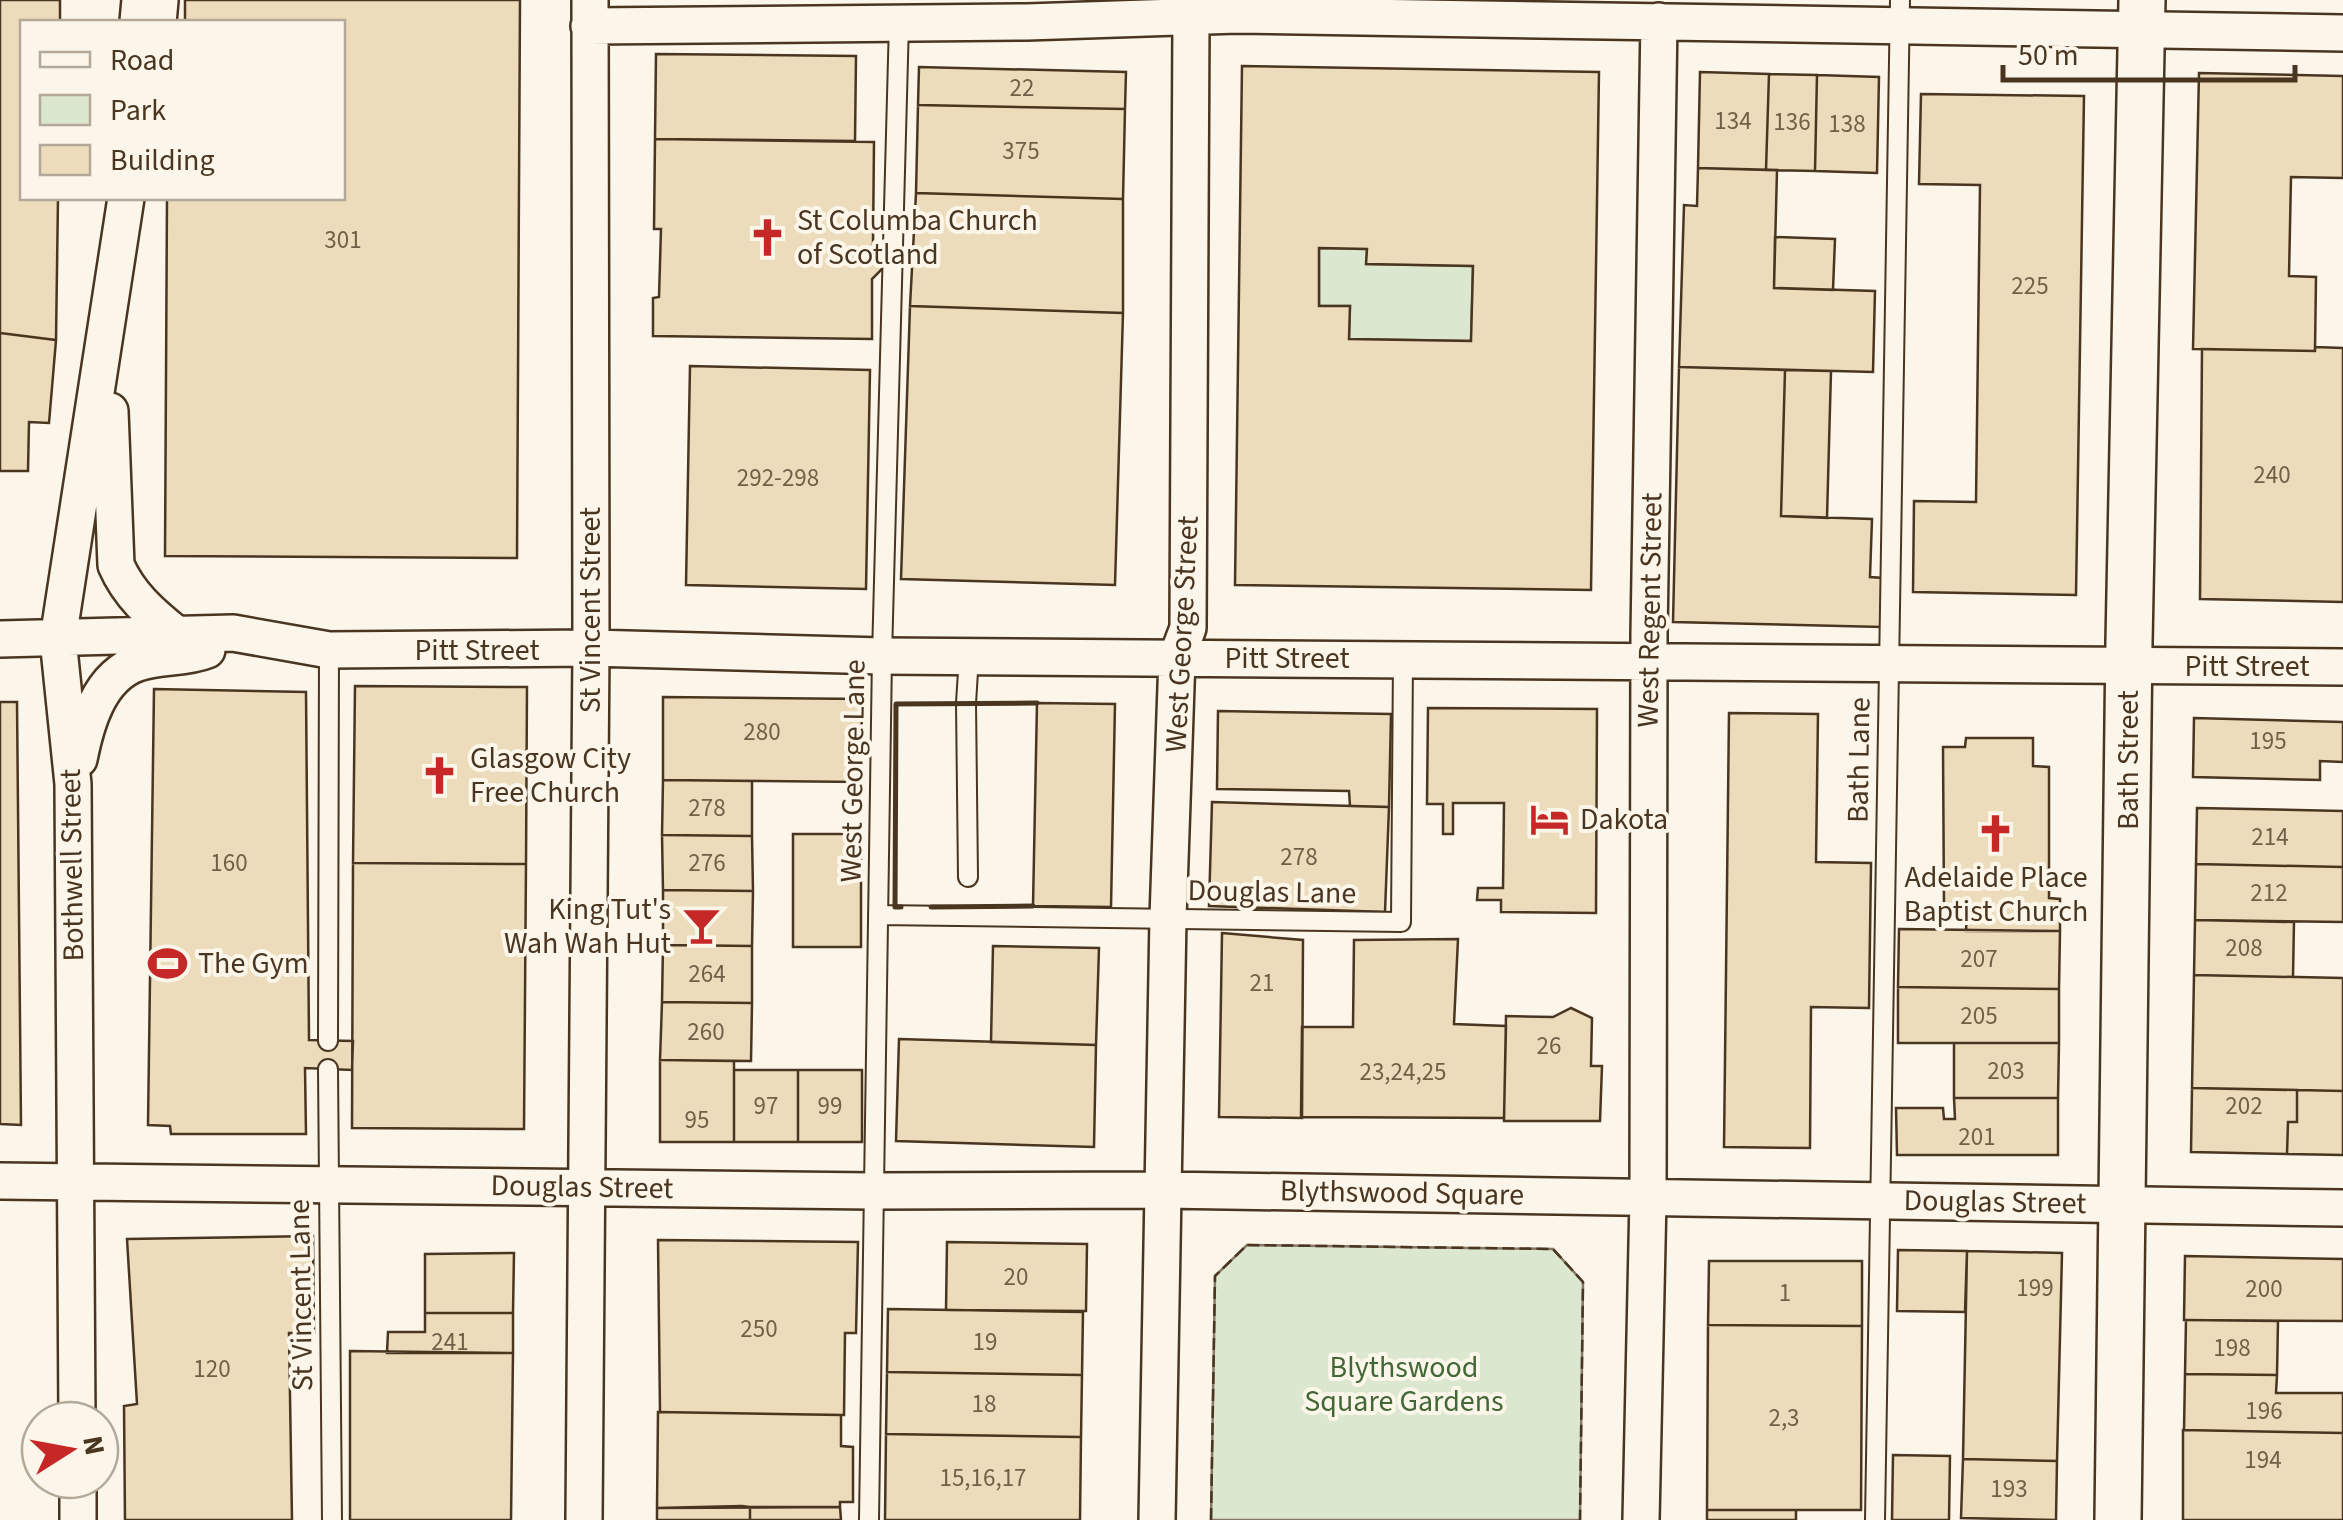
<svg xmlns="http://www.w3.org/2000/svg" width="2343" height="1520" font-family="'Source Sans 3',sans-serif">
	<rect width="100%" height="100%" fill="#fbf6e9"/>
	<!-- green -->
	<path fill="#dce7d0" stroke="#887966" stroke-width="2.5" d="M1319 248 1367 249V264L1473 266 1471 341 1349 339 1350 306H1319Z
		M1247 1245 1553 1249 1583 1282 1580 1520H1211L1215 1276Z"/>
	<!-- building -->
	<path fill="#ecdcbc" stroke="#4a3520" stroke-width="2.5" fill-rule="evenodd" d="M0 0H60V22H22V198H58L56 340 0 333Z
		M185 0H520L517 558 165 556 167 198H342V22H185Z
		M656 54 856 56 855 141 655 139Z
		M1242 66 1599 72 1591 590 1235 585ZM1319 248 1367 249 1366 264 1473 266 1471 341 1349 339 1350 306H1319Z
		M919 67 1126 72 1125 109 918 105Z
		M1700 72 1769 74 1766 170 1698 168Z
		M2199 73 2343 76V178L2291 177 2289 276 2316 277 2315 351 2193 349Z
		M1769 74 1817 75 1815 171 1766 170Z
		M1817 75 1879 77 1877 173 1815 171Z
		M1921 94 2084 96 2076 595 1913 592 1914 501 1976 502 1980 185 1919 184Z
		M918 105 1125 109 1123 199 916 193Z
		M655 139 874 142 873 245 882 256V269L872 279V339L653 336V298L659 297 661 229H654Z
		M1698 168 1777 170 1774 288 1875 291 1873 372 1679 367 1684 205 1697 206Z
		M916 193 1123 199V313L910 306Z
		M1775 237 1835 239 1833 290 1774 288Z
		M910 306 1123 313 1115 585 901 579Z
		M0 333 56 340 49 423 29 422 28 471H0Z
		M2315 347 2343 348V602L2200 599 2202 349 2315 351Z
		M690 366 870 370 866 589 686 585Z
		M1679 367 1785 370 1781 516 1872 519 1870 577 1883 578 1882 627 1673 622Z
		M1785 370 1831 371 1827 518 1781 516Z
		M355 686 527 687 526 864 353 863Z
		M154 689 306 692 309 1040 353 1041 352 1070 305 1068 306 1134H171L170 1126 148 1125Z
		M663 697 862 699 861 782 663 780Z
		M0 702H17L21 1125 0 1124Z
		M1037 703 1115 704 1111 907 1033 906Z
		M1428 708 1597 709 1596 913 1501 912V900H1477L1478 888H1503L1504 803H1453V834H1443V804H1427Z
		M1218 711 1391 714 1389 807 1350 806 1349 791 1217 789Z
		M1729 713 1818 714 1816 862 1871 863 1869 1008 1811 1007 1810 1148 1724 1147Z
		M2194 718 2343 722V762L2320 761V780L2193 777Z
		M1966 738H2033V766L2049 767V898L2060 899V931H1966L1967 909H1944L1943 747H1965Z
		M663 780 752 781V836L662 835Z
		M1212 802 1389 807 1385 912 1209 906Z
		M2197 808 2343 811V867L2196 864Z
		M793 834H861V947H793Z
		M662 835 752 836 753 891 663 890Z
		M353 863 526 864 524 1129 352 1128Z
		M2196 864 2343 867V922L2195 920Z
		M663 890 753 891 752 946 663 945Z
		M2195 920 2294 922 2293 977 2194 975Z
		M1899 929 2060 931 2059 989 1898 987Z
		M1222 933 1303 940 1302 1118 1219 1117Z
		M1458 939 1454 1024 1506 1026 1504 1118 1301 1117 1302 1027H1353L1354 940Z
		M663 945 752 946V1003L662 1002Z
		M993 946 1099 948 1096 1045 991 1042Z
		M2194 975 2343 978V1091L2192 1088Z
		M1898 987 2059 989V1043H1898Z
		M662 1002 752 1003 751 1061 660 1060Z
		M1571 1008 1592 1018 1591 1066H1602L1600 1121H1504L1506 1016 1553 1017Z
		M899 1039 1096 1045 1094 1147 896 1141Z
		M1954 1043H2059L2058 1098H1954Z
		M660 1060 734 1061V1142H660Z
		M734 1070H798V1142H734Z
		M798 1070H862V1142H798Z
		M2192 1088 2297 1090V1122H2288L2287 1154 2191 1152Z
		M2297 1090 2343 1091V1155L2287 1154 2288 1122H2297Z
		M1954 1098H2058V1155H1897L1896 1108H1943L1944 1119H1955Z
		M313 1236 314 1333H289L292 1520H125L124 1406 137 1404 127 1239Z
		M658 1240 858 1242 856 1333H845L844 1415 660 1412Z
		M947 1242 1087 1244 1086 1311 946 1310Z
		M1898 1250 1967 1251 1965 1312 1897 1311Z
		M1967 1251 2062 1253 2057 1461 1963 1459Z
		M514 1253 513 1313H425V1254Z
		M2185 1256 2343 1259V1321L2184 1320Z
		M1709 1261H1862V1326L1708 1325Z
		M888 1309 1083 1312 1082 1375 887 1372Z
		M425 1313H513V1353H387L388 1332H425Z
		M2186 1320 2278 1321 2277 1375 2185 1374Z
		M1708 1325 1862 1326 1861 1510H1707Z
		M350 1351 513 1353 511 1520H350Z
		M887 1372 1082 1375 1081 1437 886 1434Z
		M2185 1374 2277 1375 2276 1393H2343V1433L2184 1430Z
		M658 1412 841 1415V1446L853 1447V1502H840V1507L657 1508Z
		M2183 1430 2343 1433V1520H2183Z
		M886 1434 1081 1437 1080 1520H885Z
		M1893 1455 1950 1456 1949 1520H1892Z
		M1963 1459 2057 1461 2056 1520 1961 1518Z
		M742 1506 750 1507V1520H657V1508Z
		M750 1507H840L841 1520H750Z
		M1707 1510H1796V1520H1707Z"/>
	<g fill="none" stroke-linecap="round" stroke-linejoin="round">
		<defs>
			<path id="service" d="M968 877 966 703 969 656
				M878 915 1401 922 1403 659
				M328 1041 329 650
				M328 1069 332 1520
				M869 1520 882 656 899 22
				M1875 1520 1900 0"/>
			<path id="minor" d="M589 26 1027 22 1237 15 2343 33
				M110 411 116 565C129 595 151 614 176 634
				M0 639 233 633 329 650 591 648 882 656 2343 667
				M79 759C86 724 99 676 138 663 160 655 185 659 207 650
				M0 1181 873 1191 1165 1190 2343 1208
				M77 1420 73 784 58 639 126 198
				M78 1480V1520
				M584 1520 591 648 590 0
				M1157 1520 1168 918 1177 657 1188 628 1191 18
				M1641 1520 1648 1198 1649 635 1659 21"/>
			<path id="tertiary" d="M2118 1520 2129 642 2142 0"/>
			<path id="motorway" d="M148 22 150 0"/>
		</defs>
		<!-- service casing -->
		<use href="#service" stroke="#4a3520" stroke-width="22"/>
		<!-- minor casing -->
		<use href="#minor" stroke="#4a3520" stroke-width="40"/>
		<!-- tertiary casing -->
		<use href="#tertiary" stroke="#4a3520" stroke-width="50"/>
		<!-- motorway casing -->
		<use href="#motorway" stroke="#4a3520" stroke-width="60"/>
		<!-- service -->
		<use href="#service" stroke="#fbf6e9" stroke-width="18"/>
		<!-- minor -->
		<use href="#minor" stroke="#fbf6e9" stroke-width="35"/>
		<!-- tertiary -->
		<use href="#tertiary" stroke="#fbf6e9" stroke-width="45"/>
		<!-- motorway -->
		<use href="#motorway" stroke="#fbf6e9" stroke-width="55"/>
		<!-- fence -->
		<path stroke="#4a3520" stroke-width="2.5" stroke-dasharray="12 5" stroke-linecap="butt" d="M1211 1520 1215 1276 1247 1245 1553 1249 1583 1282 1580 1520"/>
		<!-- wall -->
		<path stroke="#4a3520" stroke-width="5" d="M901 907H895L896 704 1037 703
			M931 907 1033 906"/>
	</g>
	<!-- icons -->
	<defs>
		<symbol id="church-bare" viewBox="-9 -9 18 18"><path d="M-1.2-6h2.4v3.5h3.3v2.4h-3.3V6h-2.4V-.1h-3.3v-2.4h3.3Z" fill="#c62828" stroke="#fbf6e9" stroke-width="2.5" paint-order="stroke"/></symbol>
		<symbol id="hotel-bare" viewBox="-9 -9 18 18"><path d="M-6-4.5h1.5V1H6V5H4.5V3h-9V5H-6ZM-4 0a1.8 1.8 0 1 1 3.6 0ZM.5 0V-2.5h3Q6-2.5 6 0Z" fill="#c62828" stroke="#fbf6e9" stroke-width="2.5" paint-order="stroke"/></symbol>
		<symbol id="bar-bare" viewBox="-9 -9 18 18"><path d="M-6-5H6L.8 .8V4.5H3.5V6h-7V4.5H-.8V.8Z" fill="#c62828" stroke="#fbf6e9" stroke-width="2.5" paint-order="stroke"/></symbol>
		<symbol id="stadium-bare" viewBox="-9 -9 18 18"><path d="M0-5a6.5 5 0 1 0 0 10a6.5 5 0 1 0 0-10ZM-3.5-1.8h7v3.6h-7Z" fill="#c62828" stroke="#fbf6e9" stroke-width="2.5" paint-order="stroke"/></symbol>
	</defs>
	<g fill-rule="evenodd">
		<use href="#church-bare" x="740" y="210" width="55" height="55"/>
		<use href="#church-bare" x="412" y="748" width="55" height="55"/>
		<use href="#hotel-bare" x="1522" y="792" width="55" height="55"/>
		<use href="#church-bare" x="1968" y="806" width="55" height="55"/>
		<use href="#bar-bare" x="674" y="898" width="55" height="55"/>
		<use href="#stadium-bare" x="140" y="936" width="55" height="55"/>
	</g>
	<g text-anchor="middle" dominant-baseline="central" stroke-width="8" stroke-linejoin="round" paint-order="stroke">
		<!-- number labels -->
		<g font-size="25" fill="#725f47">
			<text x="1022" y="88">22</text>
			<text x="1733" y="121">134</text>
			<text x="1792" y="122">136</text>
			<text x="1847" y="124">138</text>
			<text x="1021" y="151">375</text>
			<text x="343" y="240">301</text>
			<text x="2030" y="286">225</text>
			<text x="2272" y="475">240</text>
			<text x="778" y="478">292-298</text>
			<text x="762" y="732">280</text>
			<text x="2268" y="741">195</text>
			<text x="707" y="808">278</text>
			<text x="2270" y="837">214</text>
			<text x="1299" y="857">278</text>
			<text x="229" y="863">160</text>
			<text x="707" y="863">276</text>
			<text x="2269" y="893">212</text>
			<text x="2244" y="948">208</text>
			<text x="1979" y="959">207</text>
			<text x="707" y="974">264</text>
			<text x="1262" y="983">21</text>
			<text x="1979" y="1016">205</text>
			<text x="706" y="1032">260</text>
			<text x="1549" y="1046">26</text>
			<text x="2006" y="1071">203</text>
			<text x="1403" y="1072">23,24,25</text>
			<text x="766" y="1106">97</text>
			<text x="830" y="1106">99</text>
			<text x="2244" y="1106">202</text>
			<text x="697" y="1120">95</text>
			<text x="1977" y="1137">201</text>
			<text x="1016" y="1277">20</text>
			<text x="2035" y="1288">199</text>
			<text x="2264" y="1289">200</text>
			<text x="1785" y="1293">1</text>
			<text x="759" y="1329">250</text>
			<text x="450" y="1342">241</text>
			<text x="985" y="1342">19</text>
			<text x="2232" y="1348">198</text>
			<text x="212" y="1369">120</text>
			<text x="984" y="1404">18</text>
			<text x="2264" y="1411">196</text>
			<text x="1784" y="1418">2,3</text>
			<text x="2263" y="1460">194</text>
			<text x="983" y="1478">15,16,17</text>
			<text x="2009" y="1489">193</text>
		</g>
		<!-- poi labels -->
		<g font-size="30" fill="#4a3520" stroke="#fbf6e9" text-anchor="start">
			<text x="797" y="220">St Columba Church<tspan x="797" dy="34">of Scotland</tspan></text>
			<text x="470" y="758">Glasgow City<tspan x="470" dy="34">Free Church</tspan></text>
			<text x="1580" y="819">Dakota</text>
			<text x="1996" y="877" text-anchor="middle">Adelaide Place<tspan x="1996" dy="34">Baptist Church</tspan></text>
			<text x="671" y="909" text-anchor="end">King Tut's<tspan x="671" dy="34">Wah Wah Hut</tspan></text>
			<text x="198" y="963">The Gym</text>
		</g>
		<!-- street labels -->
		<g font-size="30" fill="#4a3520" stroke="#fbf6e9">
			<text transform="translate(590 610) rotate(-90)">St Vincent Street</text>
			<text transform="translate(1650 610) rotate(-89)">West Regent Street</text>
			<text transform="translate(1182 634) rotate(-87)">West George Street</text>
			<text x="477" y="650">Pitt Street</text>
			<text x="1287" y="658">Pitt Street</text>
			<text x="2247" y="666">Pitt Street</text>
			<text transform="translate(1859 760) rotate(-89)">Bath Lane</text>
			<text transform="translate(2128 760) rotate(-90)">Bath Street</text>
			<text transform="translate(853 771) rotate(-89)">West George Lane</text>
			<text transform="translate(72 865) rotate(-91)">Bothwell Street</text>
			<text transform="translate(1272 892) rotate(1)">Douglas Lane</text>
			<text transform="translate(582 1187) rotate(1)">Douglas Street</text>
			<text transform="translate(1402 1193) rotate(1)">Blythswood Square</text>
			<text transform="translate(1995 1202) rotate(1)">Douglas Street</text>
			<text transform="translate(301 1295) rotate(-91)">St Vincent Lane</text>
		</g>
		<!-- park labels -->
		<g font-size="30" fill="#436837" stroke="#fbf6e9">
			<text x="1404" y="1367">Blythswood<tspan x="1404" dy="34">Square Gardens</tspan></text>
		</g>
	</g>
	<!-- legend -->
	<rect x="20" y="20" width="325" height="180" fill="#fbf6e9" stroke="#b4a999" stroke-width="2.5"/>
	<rect x="40" y="52" width="50" height="15" fill="#fbf6e9" stroke="#b4a999" stroke-width="2.5"/>
	<text x="110" y="70" font-size="30" fill="#4a3520">Road</text>
	<rect x="40" y="95" width="50" height="30" fill="#dce7d0" stroke="#b4a999" stroke-width="2.5"/>
	<text x="110" y="120" font-size="30" fill="#4a3520">Park</text>
	<rect x="40" y="145" width="50" height="30" fill="#ecdcbc" stroke="#b4a999" stroke-width="2.5"/>
	<text x="110" y="170" font-size="30" fill="#4a3520">Building</text>
	<!-- north arrow -->
	<g transform="translate(70 1450) rotate(79)"><circle r="48" fill="#fbf6e9" stroke="#b4a999" stroke-width="2.5"/>
	<path d="M0-8L18 38L0 25L-18 38Z" fill="#c62828"/>
	<text y="-15" font-size="28" font-weight="bold" text-anchor="middle" fill="#4a3520">N</text>
	</g>
	<!-- scale -->
	<path d="M2003 65v15h292v-15" fill="none" stroke="#4a3520" stroke-width="5"/>
	<text x="2018" y="65" font-size="30" fill="#4a3520" stroke="#fbf6e9" stroke-width="8" paint-order="stroke">50 m</text>
</svg>
